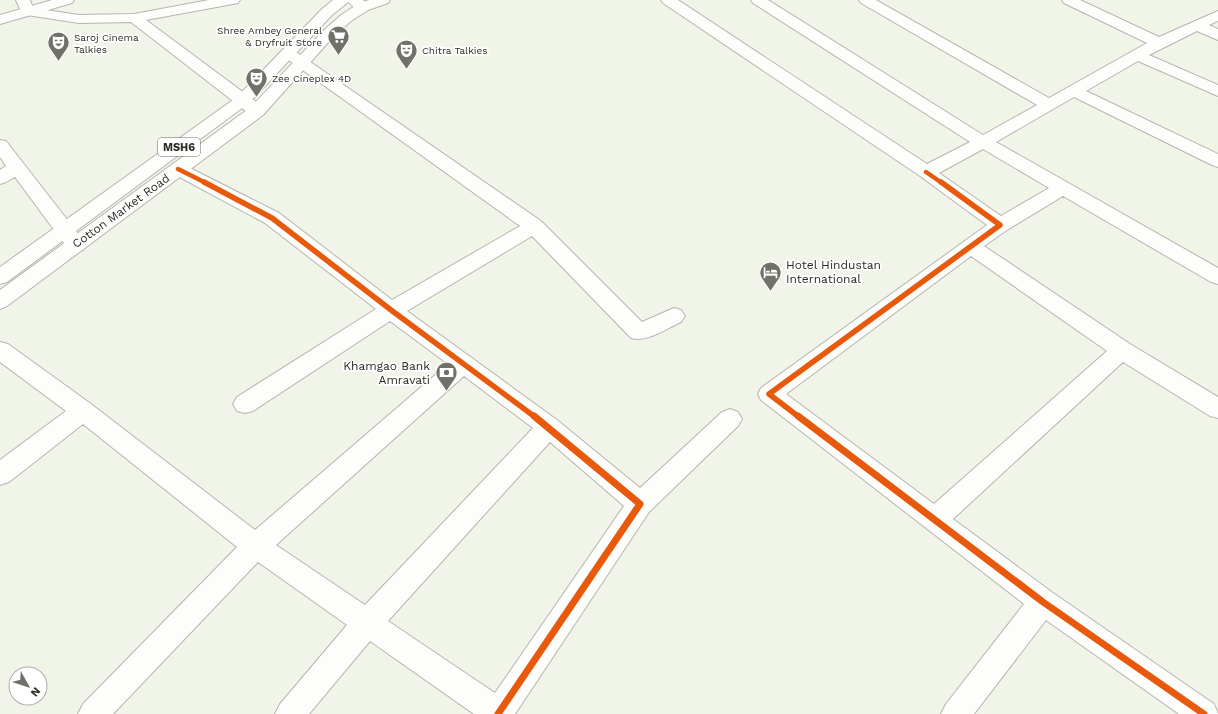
<svg xmlns="http://www.w3.org/2000/svg" width="1218" height="714" font-family="'Work Sans',sans-serif">
	<rect width="100%" height="100%" fill="#f1f4e9"/>
	<g fill="none" stroke-linecap="round" stroke-linejoin="round">
		<defs>
			<path id="minor" d="M16 0H30L33 8 79 15 134 14 209 0H240L238 3 233 4 146 20 263 107 265 111 263 115 257 116 251 115 131 22 79 23 27 15 22 14Z
				M347 0H363L370 7 368 10C359 12 352 7 347 0Z
				M661 0H678L927 164 970 142 753 3 751 0H768L983 135 1037 105 861 3 859 0H876L1049 98 1147 43 1064 3 1062 0H1080L1159 37 1218 11V21L1209 25 1218 29V40L1197 31 1149 55 1218 85V96L1138 61 1086 91 1218 154V167L1212 165 1074 97 996 142 1218 268V284L1211 282 1063 196 1007 230 984 246 1130 344 1218 397V418L1210 416 1123 362 953 519 1053 593 1214 704 1218 714H1179L1046 620 974 714H941L946 704 1024 604 761 400 758 394 761 388 987 225 920 176 663 3ZM983 149 1049 188 1001 216 939 173ZM971 256 1107 351 934 504 786 394Z
				M288 48 293 50 541 221 642 322 674 308 681 310 685 316 681 322C667 328 647 343 631 338L532 236 407 311 557 420 640 488 722 412 730 409 738 412 742 419 738 426 649 512 515 714H474L370 641 309 714H275L280 704 347 625 258 562 113 714H78L83 704 237 547 83 424 9 482 0 485V460L66 411 0 362V342L8 344 91 404 255 530 448 364 390 321 253 411 245 413 237 411 233 404 237 397 376 309 265 223 172 173 169 169 172 165 178 163 184 165 279 213 392 300 520 226 283 56 280 53 283 50ZM464 376 533 428 365 605 276 545ZM550 442 624 506 495 693 388 621Z
				M0 140 6 141 83 240 86 245 83 250 76 252 69 250 15 177 6 182 0 184V170L6 166 0 157Z"/>
			<path id="tertiary" d="M52 0H74L72 3 0 24V15Z"/>
			<path id="primary" d="M333 0H351L332 15 249 103 7 282 0 284V267L237 97 322 9Z
				M369 0H390L388 3 368 10 351 21 333 37 263 115 7 306 0 309V290L251 107 323 31 341 15 358 4Z"/>
		</defs>
		<!-- minor casing -->
		<use href="#minor" stroke="#b4b6ae" stroke-width="2"/>
		<!-- tertiary casing -->
		<use href="#tertiary" stroke="#b4b6ae" stroke-width="2"/>
		<!-- primary casing -->
		<use href="#primary" stroke="#b4b6ae" stroke-width="2"/>
		<!-- minor -->
		<use href="#minor" fill="#fdfdfc" fill-rule="evenodd"/>
		<!-- tertiary -->
		<use href="#tertiary" fill="#fdfdfc" fill-rule="evenodd"/>
		<!-- primary -->
		<use href="#primary" fill="#fdfdfc" fill-rule="evenodd"/>
		<defs>
			<path id="cycleway-far2" d="M178 169 206 183
				M926 172 942 183"/>
			<path id="cycleway-far1" d="M204 182 272 218 391 310 535 417
				M799 417 769 394 1000 225 941 182"/>
			<path id="cycleway" d="M798 416 1043 602 1204 714
				M498 714 640 504 534 416"/>
		</defs>
		<!-- cycleway-far2 casing -->
		<use href="#cycleway-far2" stroke="#fff" stroke-width="6"/>
		<!-- cycleway-far1 casing -->
		<use href="#cycleway-far1" stroke="#fff" stroke-width="8"/>
		<!-- cycleway casing -->
		<use href="#cycleway" stroke="#fff" stroke-width="10"/>
		<!-- cycleway-far2 -->
		<use href="#cycleway-far2" stroke="#e8590c" stroke-width="4.5"/>
		<!-- cycleway-far1 -->
		<use href="#cycleway-far1" stroke="#e8590c" stroke-width="5.5"/>
		<!-- cycleway -->
		<use href="#cycleway" stroke="#e8590c" stroke-width="7"/>
	</g>
	<!-- icons -->
	<defs>
		<symbol id="supermarket-pin" viewBox="-11 -11 22 30"><path d="M0 17L-7.5 6A9.5 9.5 0 1 1 7.5 6Z" fill="#707269" stroke="#fff"/><path d="M-6-5.5h2.5l.6 2H6L4.5 2H-2.5L-4.4-4H-6ZM-1.5 3.2a1.3 1.3 0 1 0 .1 0ZM3 3.2a1.3 1.3 0 1 0 .1 0Z" fill="#fff"/></symbol>
		<symbol id="theatre-pin" viewBox="-11 -11 22 30"><path d="M0 17L-7.5 6A9.5 9.5 0 1 1 7.5 6Z" fill="#707269" stroke="#fff"/><path d="M-5-5.5Q0-4 5-5.5V0Q5 5 0 6Q-5 5-5 0ZM-3.3-2.5H-1v1.5H-3.3ZM1-2.5H3.3v1.5H1ZM-2.8 1Q0 5.5 2.8 1Z" fill="#fff"/></symbol>
		<symbol id="hotel-pin" viewBox="-11 -11 22 30"><path d="M0 17L-7.5 6A9.5 9.5 0 1 1 7.5 6Z" fill="#707269" stroke="#fff"/><path d="M-6-4.5h1.5V1H6V5H4.5V3h-9V5H-6ZM-4 0a1.8 1.8 0 1 1 3.6 0ZM.5 0V-2.5h3Q6-2.5 6 0Z" fill="#fff"/></symbol>
		<symbol id="bank-pin" viewBox="-11 -11 22 30"><path d="M0 17L-7.5 6A9.5 9.5 0 1 1 7.5 6Z" fill="#707269" stroke="#fff"/><path d="M-6-4H6V4H-6ZM0-2.3a2.3 2.3 0 1 0 0 4.6a2.3 2.3 0 1 0 0-4.6Z" fill="#fff"/></symbol>
	</defs>
	<g fill-rule="evenodd">
		<use href="#supermarket-pin" x="326" y="24" width="25" height="34"/>
		<use href="#theatre-pin" x="46" y="30" width="25" height="34"/>
		<use href="#theatre-pin" x="394" y="38" width="25" height="34"/>
		<use href="#theatre-pin" x="244" y="66" width="25" height="34"/>
		<use href="#hotel-pin" x="758" y="260" width="25" height="34"/>
		<use href="#bank-pin" x="434" y="360" width="25" height="34"/>
	</g>
	<g text-anchor="middle" dominant-baseline="central" stroke-width="3.5" stroke-linejoin="round" paint-order="stroke">
		<!-- far-poi labels -->
		<g font-size="10" fill="#2a2c24" stroke="#fff" text-anchor="start">
			<text x="322" y="30" text-anchor="end">Shree Ambey General<tspan x="322" dy="12">&amp; Dryfruit Store</tspan></text>
			<text x="74" y="37">Saroj Cinema<tspan x="74" dy="12">Talkies</tspan></text>
			<text x="422" y="50">Chitra Talkies</text>
			<text x="272" y="78">Zee Cineplex 4D</text>
		</g>
		<!-- shield labels -->
		<rect fill="#fff" stroke="#6a6b66" stroke-width="1" x="158" y="138" width="42" height="18" rx="3"/>
		<g font-size="11" font-weight="bold" fill="#2a2c24">
			<text x="179" y="147">MSH6</text>
		</g>
		<!-- street labels -->
		<g font-size="12" fill="#2a2c24" stroke="#fff">
			<text transform="translate(121 211) rotate(-36)">Cotton Market Road</text>
		</g>
		<!-- poi labels -->
		<g font-size="12" fill="#2a2c24" stroke="#fff" text-anchor="start">
			<text x="786" y="265">Hotel Hindustan<tspan x="786" dy="14">International</tspan></text>
			<text x="430" y="366" text-anchor="end">Khamgao Bank<tspan x="430" dy="14">Amravati</tspan></text>
		</g>
	</g>
	<!-- north arrow -->
	<g transform="translate(28 686) rotate(129)"><circle r="19" fill="#ffffff" stroke="#aaaba7"/>
	<path d="M0-3L7 15L0 10L-7 15Z" fill="#707269"/>
	<text y="-6" font-size="11" font-weight="bold" text-anchor="middle" fill="#2a2c24">N</text>
	</g>
</svg>
